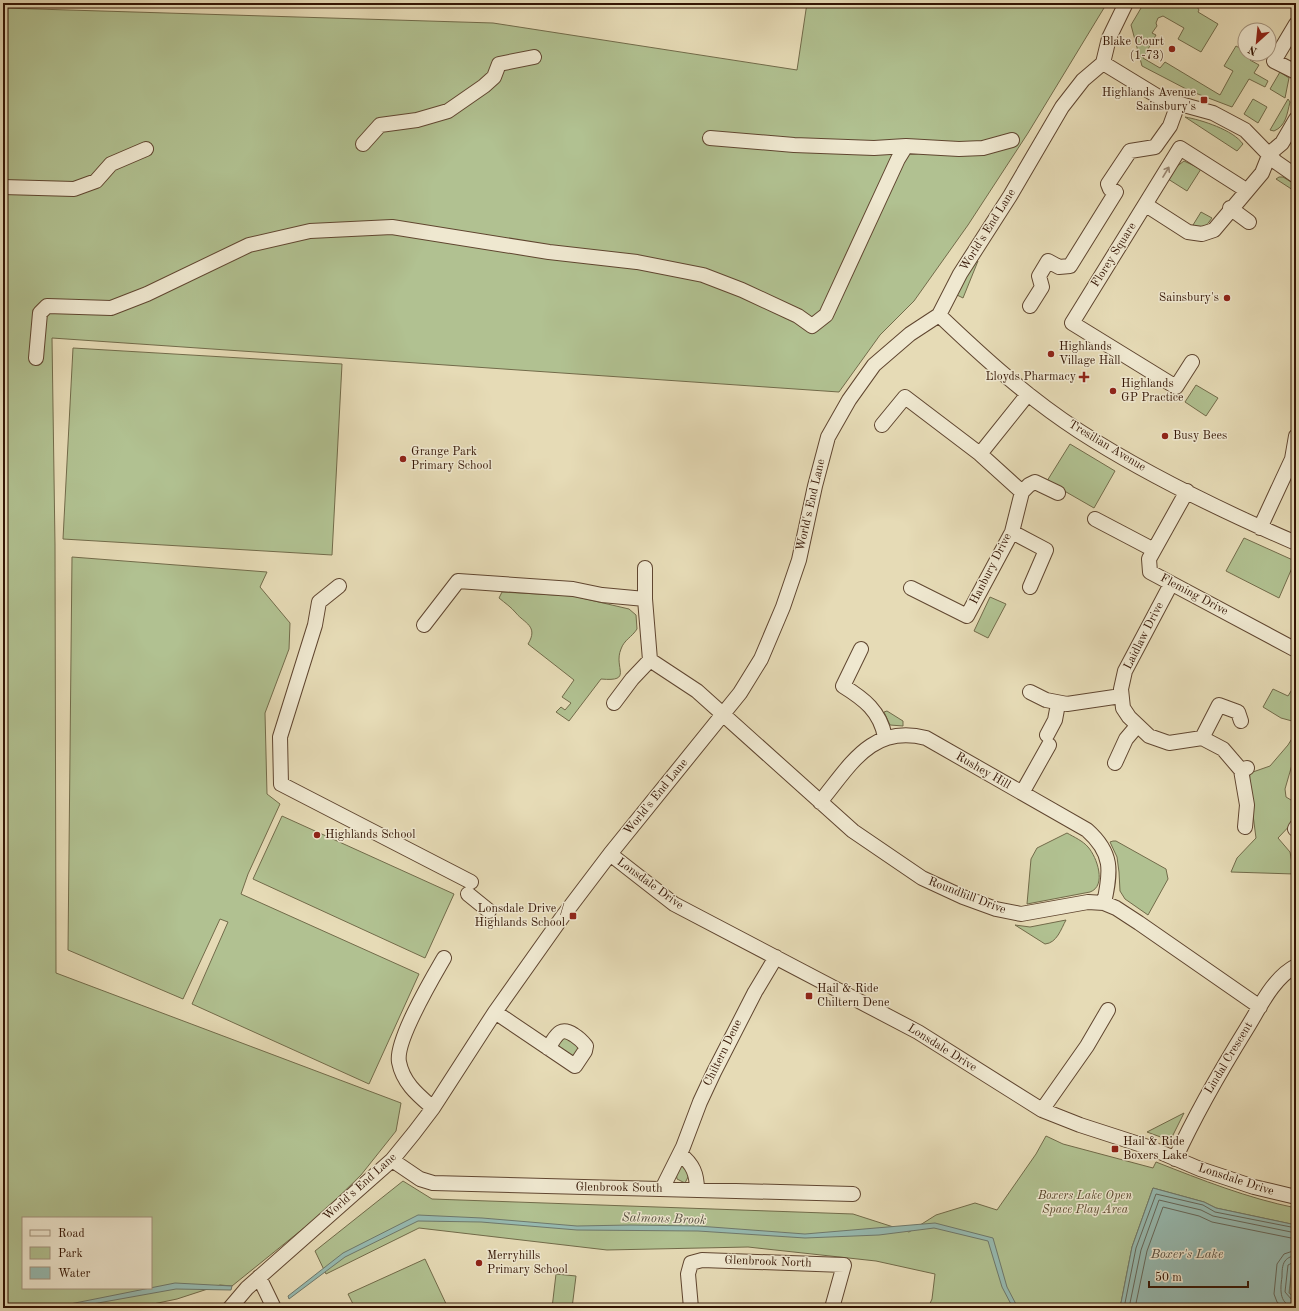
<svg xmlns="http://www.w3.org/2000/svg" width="1299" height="1311" font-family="'Old Standard TT',serif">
	<rect width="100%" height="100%" fill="#e6dbb6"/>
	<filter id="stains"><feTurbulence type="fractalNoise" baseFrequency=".005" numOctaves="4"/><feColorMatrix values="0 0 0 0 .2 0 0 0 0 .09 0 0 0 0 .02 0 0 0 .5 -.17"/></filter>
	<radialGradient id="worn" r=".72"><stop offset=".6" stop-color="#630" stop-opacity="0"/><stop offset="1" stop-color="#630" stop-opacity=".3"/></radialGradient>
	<!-- green -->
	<path fill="#b1c191" stroke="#726b4a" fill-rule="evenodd" d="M807 3H1107L1028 133 968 225 914 301 880 335 839 392 52 338 55 545 56 973 401 1103 396 1131 361 1175 320 1215 232 1286 220 1285 177 1299 134 1308H3V8L493 23 797 70ZM23 1218H151V1288H23Z
		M1144 3H1195L1199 10 1198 12 1218 24 1201 52 1178 39 1184 28 1163 16 1158 18 1156 23 1157 26 1152 33 1156 35 1143 58 1160 68 1165 62 1220 95 1233 71 1224 66 1236 46 1245 51V54L1252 56 1250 60 1259 65 1254 73 1268 81 1265 87 1249 79 1232 107 1190 91 1142 66 1131 25Z
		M1280 72 1289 78 1285 98 1270 89Z
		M1253 99 1267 107 1258 123 1244 114Z
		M1288 99 1290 102C1287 114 1286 126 1274 131L1270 130Z
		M1185 117C1202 120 1233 130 1243 144L1237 151Z
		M1184 161 1201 169 1187 191 1168 179 1176 167Z
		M1279 177H1283L1296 185V192L1276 179Z
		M1201 212 1212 218 1206 226 1198 228 1193 225Z
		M976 260 978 261 963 298 957 295 964 279Z
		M73 348 342 364 332 555 63 539Z
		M1196 385 1218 398 1206 416 1185 402Z
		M1070 444 1115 471 1094 508 1047 481Z
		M1244 538 1295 561 1279 598 1226 571Z
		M72 557 267 572 260 587 290 623 289 649 265 713 267 794 280 804 248 874 241 894 419 974 369 1084 192 1004 228 922 220 919 183 999 68 950Z
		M502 592 573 596 629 609 636 615 637 629C632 637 624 640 621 649 613 668 634 682 601 679L569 721 556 712 561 707 565 710 571 703 562 697 574 680 528 644C539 626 524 623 516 613 511 607 505 603 499 598Z
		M990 597 1006 604 988 638 974 631Z
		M1296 683V719L1292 721 1281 718 1263 707 1273 689 1288 696Z
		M887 711 903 721V726L890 725 884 712Z
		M1296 732V751L1285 789 1286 797 1296 803V819L1278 838 1290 852 1294 874 1231 872 1237 858 1256 838 1249 784 1250 773 1270 766 1288 745Z
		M282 816 454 894 425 958 253 879Z
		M1067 833C1074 837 1083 841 1088 847 1097 857 1107 886 1090 892L1027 904 1031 859 1037 848Z
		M1113 841H1116L1166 869 1168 879 1148 915 1125 899 1120 891 1119 872 1117 857 1110 842Z
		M1066 920C1061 929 1057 943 1045 944L1015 925 1030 927Z
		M565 1035 580 1048 573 1058 556 1044Z
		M1184 1113 1172 1137 1166 1139 1147 1132Z
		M1046 1136 1063 1144 1153 1168 1156 1162C1202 1180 1247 1198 1296 1208V1225L1216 1208 1204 1202 1153 1188 1132 1247 1120 1308H928L932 1299 935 1274 876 1261 748 1247 607 1250 419 1228 326 1274 315 1251 403 1181 432 1199 853 1214 909 1232 936 1215 975 1203 997 1210 1036 1154Z
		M681 1164H684L690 1173 685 1183 677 1179 676 1172Z
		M425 1259 448 1308H355L348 1294Z
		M1296 1264V1299L1289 1293 1292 1266Z
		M556 1274 576 1276 572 1308H552Z"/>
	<!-- water -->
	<path fill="#97bbb2" stroke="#6f796c" d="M1153 1188 1204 1202 1216 1208 1296 1225V1264L1292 1266 1289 1293 1296 1299V1308H1120L1132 1247Z
		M418 1215 482 1218 577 1226 630 1225 698 1226 805 1234 935 1223 993 1238 1007 1287 1018 1308H1013L1002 1287 988 1241 934 1228 879 1235 805 1238 698 1231 577 1230 481 1222 418 1221 345 1257 289 1299 288 1296 343 1253Z
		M175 1283 232 1286 231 1290 176 1289 70 1308H50Z"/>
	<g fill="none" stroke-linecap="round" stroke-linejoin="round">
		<!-- shore -->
		<path stroke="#66685b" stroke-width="1" d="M1296 1256C1292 1256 1288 1257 1285 1261 1282 1265 1282 1272 1282 1277 1280 1290 1279 1306 1296 1307
			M1296 1261 1288 1265 1285 1292 1292 1300 1296 1302
			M1124 1308 1136 1248 1156 1194 1203 1205 1215 1212 1296 1228
			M1129 1308 1141 1250 1159 1200 1201 1210 1213 1216 1296 1233
			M1135 1308 1147 1251 1163 1207 1199 1216 1212 1222 1296 1239
			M1284 1308 1277 1302 1274 1294 1277 1264 1284 1254 1296 1250"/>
		<defs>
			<path id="minor" d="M1296 24 1274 61 1296 72
				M1103 63 1162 99 1213 113 1245 130 1276 162 1296 176
				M710 138 794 145 874 148 906 146 959 149 983 148 1012 140
				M363 144 380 125 417 120 448 111 484 86 494 77 499 64 534 57
				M1270 153 1282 143 1296 119
				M3 187 74 189 96 181 111 164 146 149
				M1146 205 1188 232 1202 234 1214 230 1262 173 1270 153
				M1230 208 1249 222
				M1030 306 1042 287 1039 276 1048 261 1059 267 1070 266 1116 192 1110 189 1108 184 1130 151 1155 147 1170 126 1178 104
				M939 315C983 357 1028 398 1079 431 1147 475 1222 511 1296 543
				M36 358 40 313 47 306 111 308 147 294 249 245 310 231 392 227 549 252 637 262 703 275 742 290 798 316 812 326 826 315 898 159 906 146
				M1192 362 1176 387 1072 323 1180 148 1246 190
				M882 425 905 397 980 454
				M1187 491 1149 559 1150 572 1296 650
				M1022 492 1029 485 1035 482 1058 493
				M1095 519 1154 550
				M1260 528 1292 459 1296 436
				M1012 532 1046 550 1030 587
				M1171 584 1125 671 1121 689 1123 708 1129 717 1149 736 1169 743 1202 738 1223 749 1241 770 1247 768
				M339 586 319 602 315 625 280 737 281 784 471 882
				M911 588 967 616 1012 532 1022 492 980 454 1028 394
				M645 599V568
				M424 625 458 581 573 589 602 595 645 599 650 660
				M861 649 843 686C864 699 880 711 885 737
				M1030 692 1046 700 1067 704 1121 696
				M614 703 632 679 650 660 697 691 853 831 922 878 963 897 996 909 1021 914 1088 902 1104 903 1116 908 1139 923 1260 1007
				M1047 735 1055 720 1058 704
				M1202 738 1219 705 1238 712 1241 721
				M1115 763 1126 739 1137 726
				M1241 770 1247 805 1245 827
				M1022 793 1049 745
				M820 802C850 766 871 724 926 738L1087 830C1113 853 1111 871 1104 903
				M1295 829 1296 827
				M610 854 674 904 918 1032 1042 1110 1080 1125 1148 1147 1200 1169 1254 1187 1296 1197
				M468 894 489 911
				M495 1012 575 1066 585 1051 586 1046C582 1041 579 1038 574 1035 559 1025 556 1037 548 1048
				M433 1108C418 1095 403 1083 399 1062 395 1041 433 977 444 958
				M1042 1110 1087 1046 1108 1010
				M680 1154C693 1164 697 1174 697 1190
				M1175 1159C1196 1113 1221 1070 1247 1028 1260 1007 1273 978 1296 966
				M392 1160 420 1179 433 1183 853 1194
				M662 1189 683 1147 700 1102 714 1072 755 992 776 957
				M259 1277 274 1308
				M230 1308 247 1288 392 1160 414 1133 433 1108 495 1012 563 916 610 854 740 693 761 659 783 607 799 560 815 486 828 437 849 400 874 365 910 334 939 315 960 274 1010 196 1062 107 1083 80 1103 63 1109 38 1126 3
				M691 1308 688 1274 691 1263 702 1260 844 1265 832 1308"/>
		</defs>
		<!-- minor casing -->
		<use href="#minor" stroke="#604630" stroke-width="16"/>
		<!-- minor -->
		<use href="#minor" stroke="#efe8d0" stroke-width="14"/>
	</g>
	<!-- one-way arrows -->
	<defs><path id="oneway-shaft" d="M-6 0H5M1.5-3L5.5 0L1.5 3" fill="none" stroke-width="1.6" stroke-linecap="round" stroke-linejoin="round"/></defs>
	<use stroke="#9b8974" href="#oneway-shaft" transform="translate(1166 172) rotate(-59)"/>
	<!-- markers -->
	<g fill="#8f2418" stroke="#efe8d0" stroke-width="1.5">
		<circle cx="1172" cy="49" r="4"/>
		<rect x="1200" y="96" width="8" height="8" rx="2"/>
		<circle cx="1227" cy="298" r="4"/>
		<circle cx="1051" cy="354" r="4"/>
		<path d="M1082 371h4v4h4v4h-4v4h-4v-4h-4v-4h4z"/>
		<circle cx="1113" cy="391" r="4"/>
		<circle cx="1165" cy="436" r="4"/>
		<circle cx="403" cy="459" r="4"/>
		<circle cx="317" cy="835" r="4"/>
		<rect x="569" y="912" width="8" height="8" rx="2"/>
		<rect x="805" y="992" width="8" height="8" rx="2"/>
		<rect x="1111" y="1145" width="8" height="8" rx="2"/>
		<circle cx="479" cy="1263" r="4"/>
	</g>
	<g text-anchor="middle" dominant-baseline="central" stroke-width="3" stroke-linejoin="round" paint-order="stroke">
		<!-- poi labels -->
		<g font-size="12" fill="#341504" stroke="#efe8d0" text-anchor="start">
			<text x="1164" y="42" text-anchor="end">Blake Court<tspan x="1164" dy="14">(1-73)</tspan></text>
			<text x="1196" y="93" text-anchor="end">Highlands Avenue<tspan x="1196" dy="14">Sainsbury's</tspan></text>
			<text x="1219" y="298" text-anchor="end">Sainsbury's</text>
			<text x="1059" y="347">Highlands<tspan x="1059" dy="14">Village Hall</tspan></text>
			<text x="1076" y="377" text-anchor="end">Lloyds Pharmacy</text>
			<text x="1121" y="384">Highlands<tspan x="1121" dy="14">GP Practice</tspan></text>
			<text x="1173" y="436">Busy Bees</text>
			<text x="411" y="452">Grange Park<tspan x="411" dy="14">Primary School</tspan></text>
			<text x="325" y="835">Highlands School</text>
			<text x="565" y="909" text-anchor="end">Lonsdale Drive /<tspan x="565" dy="14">Highlands School</tspan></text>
			<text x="817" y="989">Hail &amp; Ride<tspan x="817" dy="14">Chiltern Dene</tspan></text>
			<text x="1123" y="1142">Hail &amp; Ride<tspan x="1123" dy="14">Boxers Lake</tspan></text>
			<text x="487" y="1256">Merryhills<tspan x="487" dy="14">Primary School</tspan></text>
		</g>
		<!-- street labels -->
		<g font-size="12" fill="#341504" stroke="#efe8d0">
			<text transform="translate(988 230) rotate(-58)">World's End Lane</text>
			<text transform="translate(1114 255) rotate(-58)">Florey Square</text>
			<text transform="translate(1107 446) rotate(31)">Tresilian Avenue</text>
			<text transform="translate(811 505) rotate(-77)">World's End Lane</text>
			<text transform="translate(991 569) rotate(-63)">Hanbury Drive</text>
			<text transform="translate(1194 595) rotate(28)">Fleming Drive</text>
			<text transform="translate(1144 636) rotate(-63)">Laidlaw Drive</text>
			<text transform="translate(983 771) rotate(30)">Rushey Hill</text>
			<text transform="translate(656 797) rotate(-51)">World's End Lane</text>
			<text transform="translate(650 884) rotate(36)">Lonsdale Drive</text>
			<text transform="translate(967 896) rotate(21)">Roundhill Drive</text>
			<text transform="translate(942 1048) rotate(32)">Lonsdale Drive</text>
			<text transform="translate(723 1053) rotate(-64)">Chiltern Dene</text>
			<text transform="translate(1229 1058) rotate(-59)">Lindal Crescent</text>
			<text transform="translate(1236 1180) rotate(18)">Lonsdale Drive</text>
			<text transform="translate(360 1187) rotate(-42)">World's End Lane</text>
			<text transform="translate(619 1188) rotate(1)">Glenbrook South</text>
			<text transform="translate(768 1262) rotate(2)">Glenbrook North</text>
		</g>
		<!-- park labels -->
		<g font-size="12" font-style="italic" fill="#5a492e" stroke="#efe8d0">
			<text x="1085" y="1196">Boxers Lake Open<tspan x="1085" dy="14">Space Play Area</tspan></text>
		</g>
		<!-- water labels -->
		<g font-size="13" font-style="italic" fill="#574f41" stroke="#efe8d0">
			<text transform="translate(664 1219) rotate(2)">Salmons Brook</text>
			<text x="1187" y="1254">Boxer's Lake</text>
		</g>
	</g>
	<!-- margin -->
	<rect width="1299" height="1311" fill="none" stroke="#e6dbb6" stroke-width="16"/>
	<rect x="4" y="4" width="1291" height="1303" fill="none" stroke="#341504" stroke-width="2"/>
	<rect x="8" y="8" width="1283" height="1295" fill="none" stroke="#341504"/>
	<!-- legend -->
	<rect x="22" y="1217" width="130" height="72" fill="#efe8d0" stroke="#a4947e"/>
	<rect x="30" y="1230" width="20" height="6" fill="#efe8d0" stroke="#a4947e"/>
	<text x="58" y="1237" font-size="12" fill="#341504">Road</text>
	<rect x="30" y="1247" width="20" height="12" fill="#b1c191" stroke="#a4947e"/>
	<text x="58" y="1257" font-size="12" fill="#341504">Park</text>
	<rect x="30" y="1267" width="20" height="12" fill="#97bbb2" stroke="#a4947e"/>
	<text x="58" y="1277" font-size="12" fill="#341504">Water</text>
	<!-- north arrow -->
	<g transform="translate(1257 42) rotate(207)"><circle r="19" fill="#efe8d0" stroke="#a4947e"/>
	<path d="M0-3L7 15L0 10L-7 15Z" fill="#8f2418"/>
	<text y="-6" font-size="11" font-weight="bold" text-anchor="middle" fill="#341504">N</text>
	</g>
	<!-- scale -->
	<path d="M1149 1281v6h99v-6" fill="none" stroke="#341504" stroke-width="2"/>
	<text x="1155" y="1281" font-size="12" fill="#341504" stroke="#efe8d0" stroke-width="3" paint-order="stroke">50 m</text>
	<rect width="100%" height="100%" filter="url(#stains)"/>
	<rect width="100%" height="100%" fill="url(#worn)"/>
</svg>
